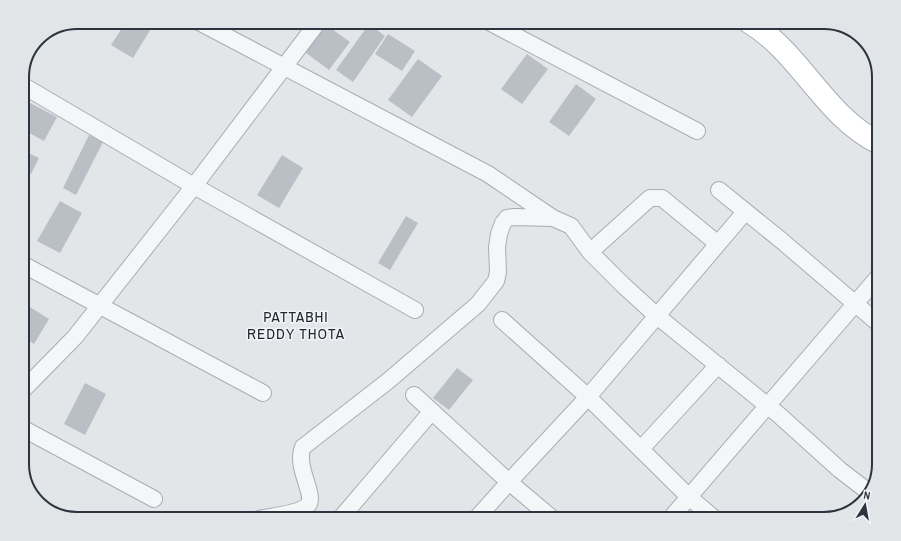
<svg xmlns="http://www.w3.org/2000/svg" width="901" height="541" font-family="'Archivo Narrow',sans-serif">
	<rect width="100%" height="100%" fill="#e2e6e9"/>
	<!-- building -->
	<path fill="#babfc5" d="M126 22H155L133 58 111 45Z
		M322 22 350 42 329 70 302 50Z
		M369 24 385 36 353 82 336 70Z
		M388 34 415 51 402 71 375 54Z
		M527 54 548 69 522 104 501 89Z
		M418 59 442 76 412 117 388 100Z
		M576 84 596 99 569 136 549 122Z
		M30 103 57 117 44 141 22 129V117Z
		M89 135 103 142 76 195 63 188Z
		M22 150 39 158 31 174 22 169Z
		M282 155 303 168 279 208 257 195Z
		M60 201 82 213 60 253 37 241Z
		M406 216 418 223 390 270 378 263Z
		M22 302 49 319 34 344 22 336Z
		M457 368 473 380 449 410 433 398Z
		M85 383 106 394 85 435 64 424Z"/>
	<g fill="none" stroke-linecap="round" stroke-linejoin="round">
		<defs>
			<path id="minor" d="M199 22 488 174 553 218
				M489 22 697 131
				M22 85 194 186 415 310
				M719 190 782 241 879 324
				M590 252 650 198H662L718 244
				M22 264 263 393
				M502 320 588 397 690 498 715 519
				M22 391 75 337 194 186 318 22
				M414 395 509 482 476 519
				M22 428 154 499
				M641 449 718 365
				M259 519C271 516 299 514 307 506 318 497 294 467 303 447L388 381 478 304 496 281 498 272 497 247 499 234 503 223 507 218 514 217 553 218 571 226 590 252 623 285 657 316 779 415 840 470 870 493
				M340 519 432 411
				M553 519 509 482 588 397 745 212
				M670 519 879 276"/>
			<path id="secondary" d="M749 22C801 53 824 116 879 143"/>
		</defs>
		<!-- minor casing -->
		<use href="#minor" stroke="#a8adb3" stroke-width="18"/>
		<!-- secondary casing -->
		<use href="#secondary" stroke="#a8adb3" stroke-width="24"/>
		<!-- minor -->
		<use href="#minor" stroke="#f4f6f8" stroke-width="16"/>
		<!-- secondary -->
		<use href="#secondary" stroke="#fff" stroke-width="22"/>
	</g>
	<g text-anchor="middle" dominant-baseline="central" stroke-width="3" stroke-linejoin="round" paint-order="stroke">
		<!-- neighbourhood labels -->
		<g font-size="15" letter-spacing="1" fill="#1e2630" stroke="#f2f4f7">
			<text x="296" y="316">PATTABHI<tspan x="296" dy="17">REDDY THOTA</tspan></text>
		</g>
	</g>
	<!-- crop -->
	<path d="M0 0H901V541H0ZM77 29H824A48 48 0 0 1 872 77V464A48 48 0 0 1 824 512H77A48 48 0 0 1 29 464V77A48 48 0 0 1 77 29Z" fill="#e2e5e8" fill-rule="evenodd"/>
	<path fill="none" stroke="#2c353f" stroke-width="2" d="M77 29H824A48 48 0 0 1 872 77V464A48 48 0 0 1 824 512H77A48 48 0 0 1 29 464V77A48 48 0 0 1 77 29Z"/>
	<!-- north arrow -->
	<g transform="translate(865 505) rotate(11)" stroke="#f2f4f7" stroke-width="3" paint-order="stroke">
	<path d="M0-3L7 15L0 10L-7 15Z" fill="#2c353f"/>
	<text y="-6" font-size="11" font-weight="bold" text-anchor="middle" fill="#2c353f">N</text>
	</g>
</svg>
